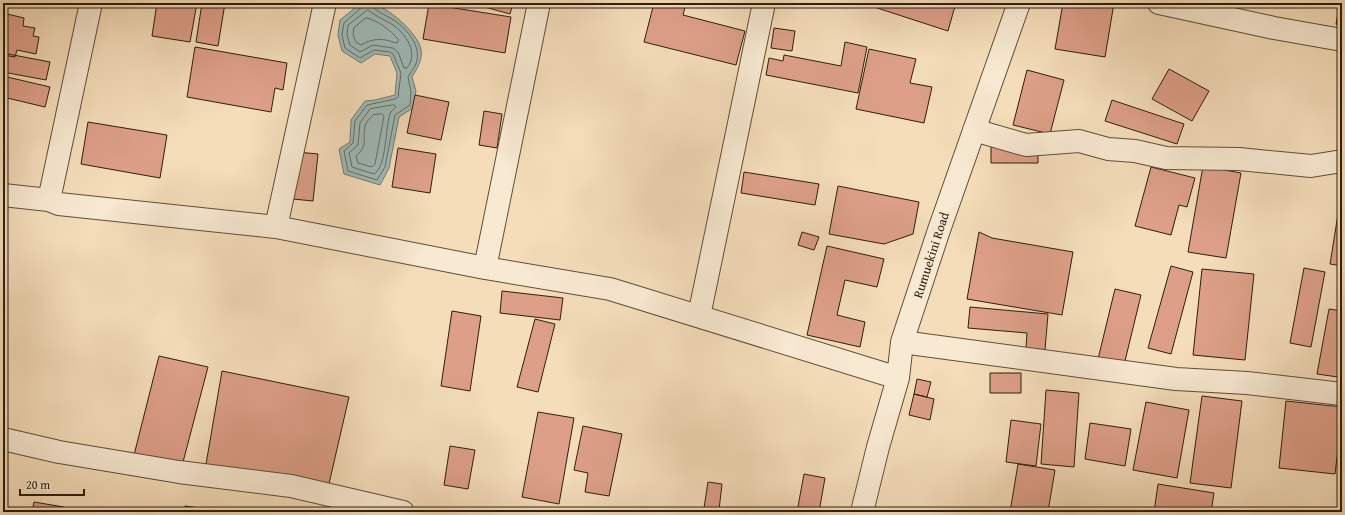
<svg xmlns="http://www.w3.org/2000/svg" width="1345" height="515" font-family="'Gentium Book Plus',serif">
	<rect width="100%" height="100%" fill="#f5ddba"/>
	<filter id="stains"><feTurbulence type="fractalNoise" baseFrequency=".005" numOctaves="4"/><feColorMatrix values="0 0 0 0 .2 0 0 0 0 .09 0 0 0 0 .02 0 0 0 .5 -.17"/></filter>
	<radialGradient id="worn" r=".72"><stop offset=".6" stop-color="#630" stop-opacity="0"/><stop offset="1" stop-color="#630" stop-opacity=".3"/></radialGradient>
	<!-- water -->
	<path fill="#9fbab8" stroke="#727c74" d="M361 3C364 3 367 3 370 3 387 6 417 32 421 49 423 59 417 69 412 77L416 91 413 108 399 117 389 168 380 185 344 174 339 149 350 142 351 120 365 101 375 100 395 95 397 73 390 56 375 54 361 63 342 51 338 35 340 20Z"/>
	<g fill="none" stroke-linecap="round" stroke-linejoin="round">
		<!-- shore -->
		<path stroke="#666c62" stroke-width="1" d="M363 3 362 7 344 23 342 35 345 48 360 58 374 50 390 52 393 54 401 73 398 97 395 99 367 105 355 121 353 143 344 151 348 171 377 180 385 167 395 115 410 105 411 92 408 77C410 73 413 70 415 66 423 49 410 33 398 23 391 17 372 11 371 3
			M368 10C375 16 385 20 393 25 406 34 419 53 407 68H404L398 52 393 48 373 45 360 52 350 45 347 35 348 25 366 11Z
			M366 18C378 20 391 31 398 39V42L396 43C383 38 373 38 361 45L356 42 353 35 354 28Z
			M394 105 396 107C394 109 391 111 390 114 385 128 387 166 374 174L352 167 349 153 358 145 360 123 370 109Z
			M382 114 384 116 375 164 372 167 358 163 356 156C369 144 362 141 365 126 366 122 370 118 373 115Z"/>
	</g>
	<!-- building -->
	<path fill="#dd9f88" stroke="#2e1e0d" d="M157 3H197L190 42 152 36Z
		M202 3H225L218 46 196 42Z
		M454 3H467L466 5Z
		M470 3H513L510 14Z
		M654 3H686L683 15 745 31 736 65 644 42Z
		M869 3H947L955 6 948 31 868 5Z
		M1063 3H1114L1105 57 1055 49Z
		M1340 3H1342V25L1336 24Z
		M429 4 511 17 505 53 423 39Z
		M3 13 24 18 23 26 35 28 33 36 39 37 36 54 17 50 15 57 3 55Z
		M774 28 795 31 792 51 771 48Z
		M845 42 867 47 858 93 766 75 769 58 783 61 784 55 841 66Z
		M195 47 287 63 283 90 275 88 271 112 187 97Z
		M869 49 916 59 910 83 932 87 924 123 856 109Z
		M3 53 50 62 46 80 3 72Z
		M1169 69 1209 91 1192 121 1152 99Z
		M1027 70 1064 80 1050 134 1013 125Z
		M3 76 50 87 45 107 3 97Z
		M415 95 449 102 441 140 407 133Z
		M1112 100 1184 124 1177 144 1105 121Z
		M1342 105V122H1340Z
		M484 111 502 114 497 148 479 145Z
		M88 122 167 135 160 178 81 164Z
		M991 138 1038 139V163H991Z
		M398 148 436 154 430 193 392 187Z
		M297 152 318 154 313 201 293 199Z
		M1203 166 1241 173 1226 258 1188 252Z
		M1151 167 1195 178 1187 207 1179 205 1171 235 1135 226Z
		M744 172 819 184 815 205 741 193Z
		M838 186 919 202 913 234 884 244 829 234Z
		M1339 208 1342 209V266L1330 264Z
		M802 232 819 237 814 250 798 245Z
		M979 232 992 238 1073 252 1062 315 967 299Z
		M827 246 884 259 877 287 845 280 837 315 865 322 860 347 807 335Z
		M1171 266 1193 272 1171 354 1148 348Z
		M1304 268 1325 272 1311 347 1290 343Z
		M1202 269 1254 274 1245 360 1193 355Z
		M1115 289 1141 295 1124 365 1098 359Z
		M502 291 563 298 560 320 500 313Z
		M970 307 1048 314 1045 350 1026 348 1027 333 968 328Z
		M1329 309 1342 311V355L1338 377 1317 374Z
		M452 311 481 316 470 391 441 386Z
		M535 319 555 324 538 392 517 387Z
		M159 356 208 367 183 462 134 455Z
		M222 371 349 397 328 488 205 470Z
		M990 373H1021V393H990Z
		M917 379 931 382 927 397 914 394Z
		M1046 390 1079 393 1074 467 1041 464Z
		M914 394 934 399 930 420 909 415Z
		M1202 396 1242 401 1231 488 1190 483Z
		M1286 401 1342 407V433H1340L1335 474 1279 468Z
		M1146 402 1189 410 1177 478 1133 470Z
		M538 412 574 418 559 504 522 497Z
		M1011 420 1041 424 1036 466 1006 462Z
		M1090 423 1131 429 1125 466 1085 459Z
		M583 426 622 434 609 496 585 492 588 473 574 470Z
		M450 446 475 450 468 489 444 485Z
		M1018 464 1055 470 1048 512H1010Z
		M804 474 825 478 819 512H797Z
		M708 482 722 484 719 510 704 508Z
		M1158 484 1214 493 1211 512H1154Z
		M34 502 64 507 63 512H32Z
		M185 506 199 508 198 512H183Z
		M960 508 973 512H959Z"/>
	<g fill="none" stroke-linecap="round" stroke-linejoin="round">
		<defs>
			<path id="minor" d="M1159 3 1274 28 1342 40
				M974 130 1026 145 1079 141 1108 149 1135 151 1166 158 1239 159 1311 166 1342 161
				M3 195 49 200 59 204 276 227 485 268 610 289 898 378
				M49 200 91 3
				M276 227 325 3
				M485 268 539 3
				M699 316 764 3
				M902 342 1176 379 1247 383 1342 394
				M3 439 59 452 179 472 291 486 403 512
				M862 512 878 447 898 378 902 342 939 230 1019 3"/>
		</defs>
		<!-- minor casing -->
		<use href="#minor" stroke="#604e38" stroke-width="24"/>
		<!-- minor -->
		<use href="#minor" stroke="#f8e9d2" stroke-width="22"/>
	</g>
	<g text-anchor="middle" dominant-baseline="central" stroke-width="3" stroke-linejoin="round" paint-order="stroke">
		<!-- street labels -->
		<g font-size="13" fill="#2e1e0d" stroke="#f8e9d2">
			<text transform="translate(931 255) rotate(-72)">Rumuekini Road</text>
		</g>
	</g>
	<!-- margin -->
	<rect width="1345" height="515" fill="none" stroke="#f5ddba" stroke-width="16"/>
	<rect x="4" y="4" width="1337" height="507" fill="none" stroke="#2e1e0d" stroke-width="2"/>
	<rect x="8" y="8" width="1329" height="499" fill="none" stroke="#2e1e0d"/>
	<!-- scale -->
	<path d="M20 489v6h64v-6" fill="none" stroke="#2e1e0d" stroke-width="2"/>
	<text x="26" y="489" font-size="12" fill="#2e1e0d" stroke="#f8e9d2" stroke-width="3" paint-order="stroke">20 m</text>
	<rect width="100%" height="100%" filter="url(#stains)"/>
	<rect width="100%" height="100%" fill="url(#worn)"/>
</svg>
